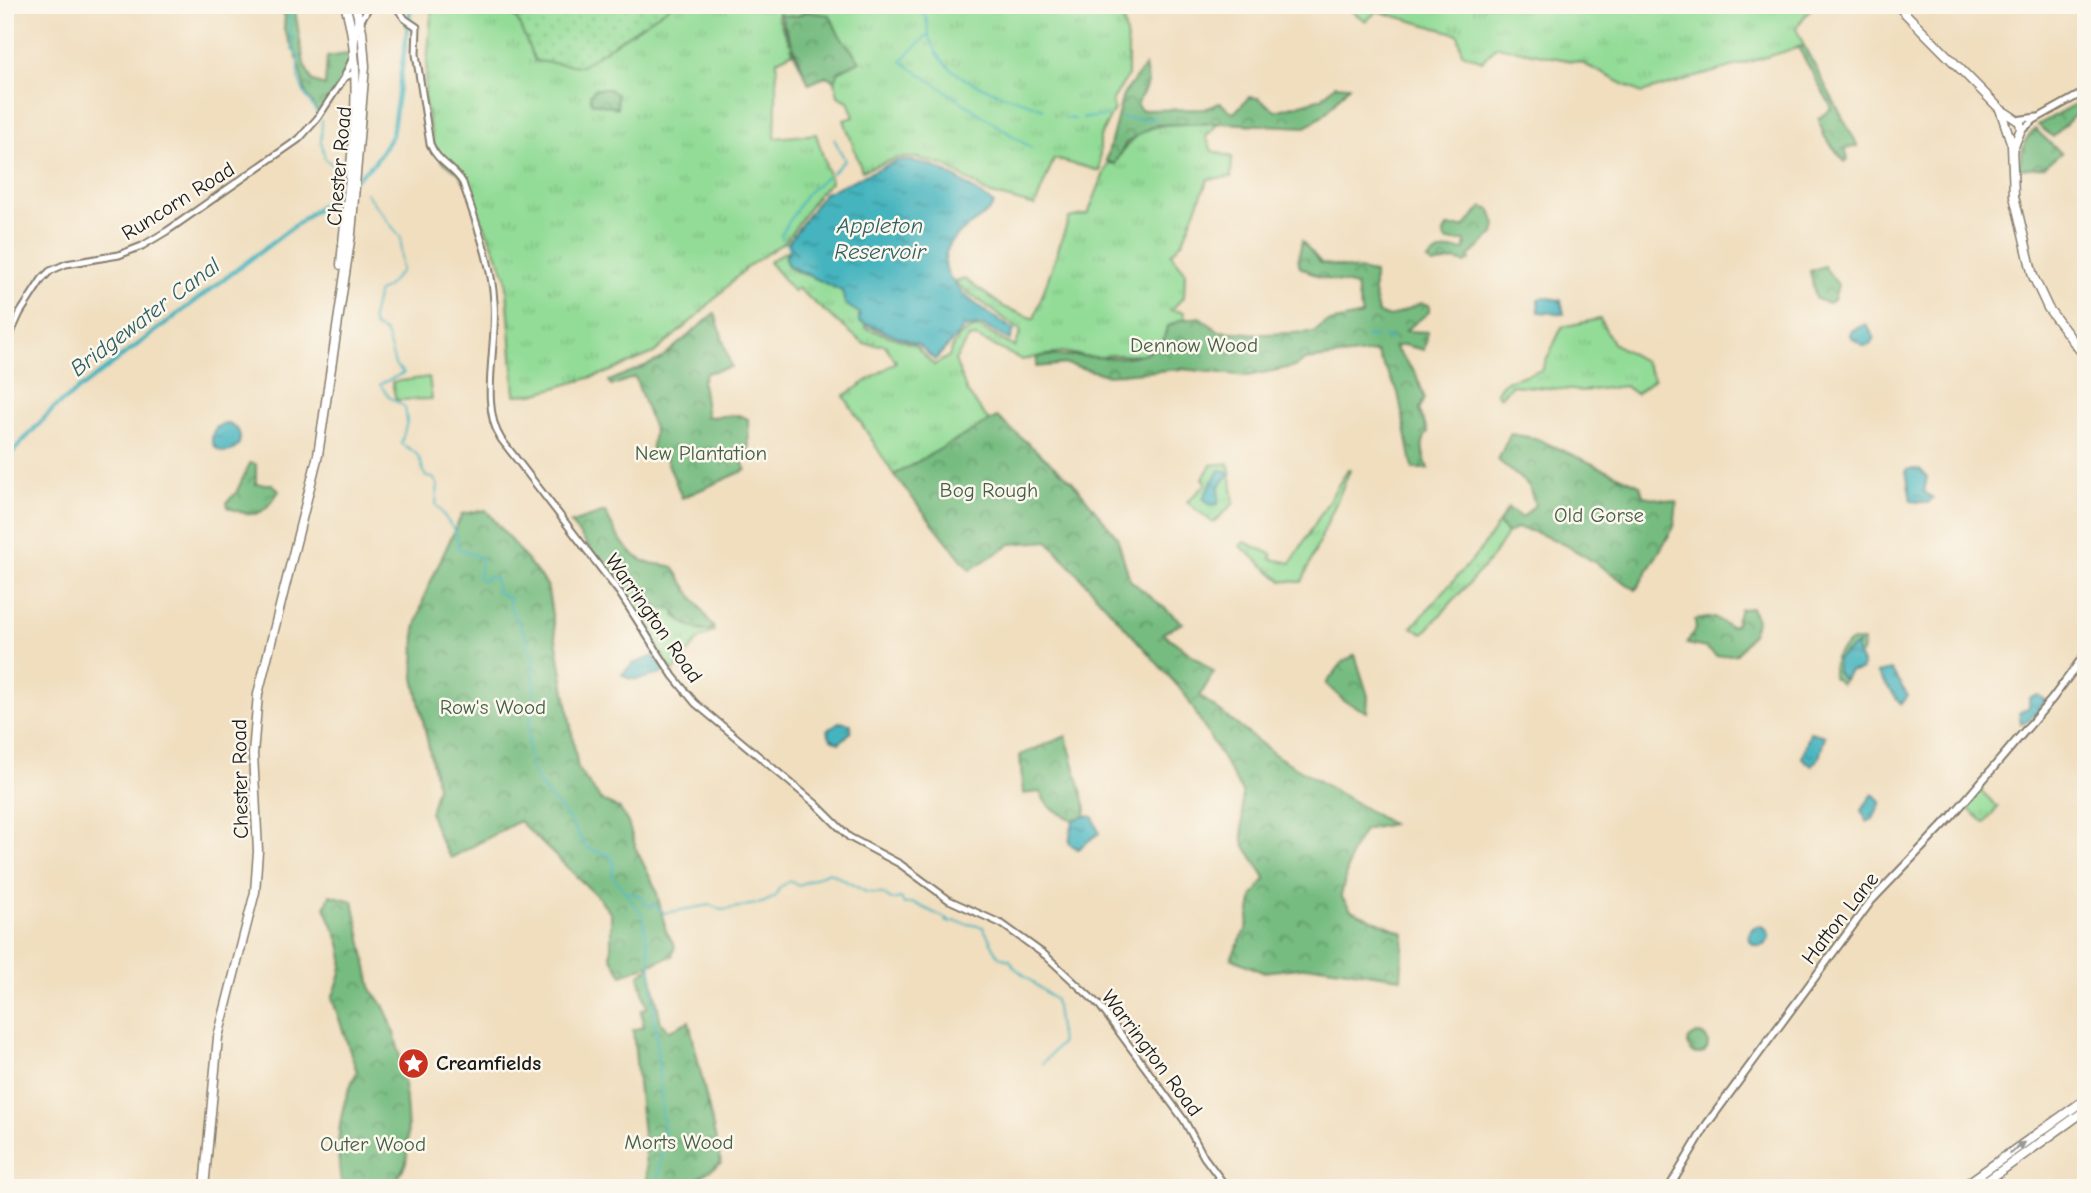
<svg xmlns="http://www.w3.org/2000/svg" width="2091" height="1193" font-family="'Comic Neue',sans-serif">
	<defs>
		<pattern id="grass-tufts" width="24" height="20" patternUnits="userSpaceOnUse" patternTransform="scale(1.75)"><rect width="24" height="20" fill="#93dc97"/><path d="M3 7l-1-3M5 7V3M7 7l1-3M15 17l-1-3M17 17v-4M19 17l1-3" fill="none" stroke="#7ebc82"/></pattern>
		<pattern id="forest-crowns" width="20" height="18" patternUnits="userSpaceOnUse" patternTransform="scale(1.75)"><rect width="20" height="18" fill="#76bc80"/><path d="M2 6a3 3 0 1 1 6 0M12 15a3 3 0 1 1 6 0" fill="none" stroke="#609868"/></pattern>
		<pattern id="park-dots" width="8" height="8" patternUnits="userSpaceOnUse" patternTransform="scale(1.75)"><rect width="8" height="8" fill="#93dc97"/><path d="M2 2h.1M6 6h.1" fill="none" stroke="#7ebc82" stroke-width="1.8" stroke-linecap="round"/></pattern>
		<pattern id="water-ripples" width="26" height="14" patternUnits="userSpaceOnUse" patternTransform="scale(1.75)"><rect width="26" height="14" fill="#45b4be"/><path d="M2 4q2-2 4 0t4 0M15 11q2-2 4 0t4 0" fill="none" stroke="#39929a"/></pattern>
	</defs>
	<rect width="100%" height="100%" fill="#fbf7ec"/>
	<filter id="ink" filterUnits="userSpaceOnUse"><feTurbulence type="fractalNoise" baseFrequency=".0143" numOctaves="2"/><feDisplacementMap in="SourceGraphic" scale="14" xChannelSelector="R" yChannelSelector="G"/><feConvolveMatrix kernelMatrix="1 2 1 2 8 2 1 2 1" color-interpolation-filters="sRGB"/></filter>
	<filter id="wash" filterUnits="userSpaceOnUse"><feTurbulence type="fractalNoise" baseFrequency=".00686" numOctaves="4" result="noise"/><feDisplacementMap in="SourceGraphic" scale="28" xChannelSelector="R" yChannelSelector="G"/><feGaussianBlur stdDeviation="1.57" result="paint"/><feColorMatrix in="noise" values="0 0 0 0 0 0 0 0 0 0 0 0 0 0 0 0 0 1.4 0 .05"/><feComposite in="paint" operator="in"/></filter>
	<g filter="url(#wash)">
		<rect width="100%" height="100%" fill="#f0debf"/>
		<!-- grass -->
		<path fill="url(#grass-tufts)" stroke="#587c5a" stroke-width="2" d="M432 5H511L514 17 581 66 672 5H779L778 18 790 44 780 15 781 5H1121L1128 47V76L1112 101 1114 109 1100 137V171L1054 159 1035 206 988 193 946 166 918 158H897L862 171 844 120 854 117 848 101 838 96 835 82 827 76 809 84 791 47 793 52 777 60 775 138 816 134 831 182 819 193 786 241 747 267 696 317 654 353 606 373 534 394 515 395 506 276 469 190 460 174 442 161 433 142 424 99Z
			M1342 5H1813L1796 28 1804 46 1641 93 1582 63 1497 46 1482 61 1462 53 1458 34 1377 11 1366 21Z
			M1218 123 1206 137 1212 151 1232 157 1231 177 1208 179 1183 241 1171 254 1185 271 1184 297 1171 310 1184 312 1185 321 1167 327 1162 346 1142 355H1108L1099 359 1063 352 1022 360 976 337 969 338 955 360 967 392 990 422 894 475 844 396 896 362 885 345 864 344 797 288 794 292 769 262 786 251C786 256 784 261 788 266 799 277 816 275 829 282 846 291 862 310 866 328L915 345 934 365 949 356C954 340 961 331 978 327L1015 347 1021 331 954 282 965 279 1004 307 1034 319 1069 218 1088 214 1108 163 1115 164C1140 116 1171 125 1218 123Z
			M1600 319 1613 343 1645 362 1654 379 1636 394 1625 386 1583 391 1512 385 1500 397 1496 392 1506 381 1542 370 1562 327Z
			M1229 463 1234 503 1213 523 1187 502 1206 484 1203 478 1211 465Z
			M1348 469 1350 470 1302 582 1282 581 1240 546 1244 542 1272 554 1271 559 1291 563Z
			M1499 523 1507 534 1491 559 1423 634 1412 627 1479 552Z
			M639 588 643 597 674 610 675 616 701 631H709L713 627 714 631 698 640 673 672 624 594Z
			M1980 790 1998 807 1985 823 1965 806Z"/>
		<!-- forest -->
		<path fill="url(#forest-crowns)" stroke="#496c4e" stroke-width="2" d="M269 5H294L304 64 313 82 325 86 327 57 355 53 351 71 319 115 306 94 296 54 284 30 285 15Z
			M806 12 830 15 838 33 860 61 838 72 835 81 827 76 809 84 780 15 797 16Z
			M1804 46 1858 146 1845 149 1848 159 1845 162 1824 136 1819 118 1832 108 1798 47Z
			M1145 66 1148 82 1137 105 1141 110 1205 109 1220 103 1234 113 1249 97 1258 98 1276 111 1322 98 1335 85 1349 86 1324 115 1306 127 1218 123 1154 125 1126 143 1115 164 1106 161 1123 95Z
			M595 89H609L617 95V108L592 103 590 95Z
			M2086 98V104L2053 137 2038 125Z
			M2035 129 2061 153 2044 167 2018 169 2025 141Z
			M1482 207 1491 210 1496 225 1494 234C1483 241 1479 250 1469 256L1470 260 1465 263 1454 260 1433 265 1427 261C1437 250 1451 248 1465 250V241H1446L1443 235 1447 227H1464Z
			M1302 241 1321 263 1374 273V293L1378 313 1390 317 1421 303 1429 305V312L1405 331 1428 332 1424 350 1404 345 1394 347 1416 374 1425 399 1419 410 1428 432C1418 445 1424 455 1428 469H1413L1398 392 1376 352 1305 360 1297 366 1247 376 1182 369 1107 375 1067 364 1036 367 1037 357C1078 350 1124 369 1162 346L1167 327 1180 320 1200 317 1218 331 1266 334 1314 332 1326 323 1362 315 1356 286 1319 277 1300 267 1298 259Z
			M1824 266 1838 285 1834 300 1828 303 1816 299 1810 271Z
			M715 313 731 367 706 373 702 381 707 417 739 415 748 419 749 457 741 460 746 470 682 498 665 456 657 459 651 454 654 430 635 377 611 386 609 381 659 360Z
			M997 417 1072 481 1117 537 1130 580 1183 623 1163 633 1214 672 1200 696 1277 756 1391 824 1364 830 1351 853 1341 896 1351 910 1404 933 1401 978 1320 966 1262 972 1231 958 1247 928 1253 895 1266 879 1243 843 1242 792 1184 693 1048 541 1011 544 970 570 894 475Z
			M1510 434 1535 438 1640 485 1643 496 1677 502 1674 527 1636 590C1601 567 1559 535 1517 528L1507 534 1499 523 1508 508 1522 518 1535 505 1529 486 1498 460Z
			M250 463 256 464V484H272L279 491C263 516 255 520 228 507L227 502 236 493Z
			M486 510 547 585 578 769 602 801 620 809 628 823 637 851 656 889 666 931 675 946 672 956 622 975 611 957V914L599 898 519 821 451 858 440 840 430 814 437 786 414 678 415 630 425 594 462 514Z
			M605 512C613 528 624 551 642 560 653 566 663 563 673 567L713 627 709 631C697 631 677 622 674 610 656 608 646 605 639 588L624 594 571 523Z
			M1751 608 1757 620 1752 634 1737 654 1716 656 1706 648 1687 644 1696 627 1695 620 1714 617 1730 627 1735 625 1740 609Z
			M1852 641H1864L1862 653 1858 655 1863 666 1858 671H1850L1841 684 1833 677C1832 657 1836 652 1852 641Z
			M1355 655 1368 696 1367 712 1344 701 1326 684 1343 662Z
			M1066 736 1086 808 1085 816 1073 820C1059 813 1046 808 1040 792L1023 794 1020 755Z
			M330 895 353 901 372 991C402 1018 412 1123 406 1163L397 1180 374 1188H342C335 1148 338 1107 357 1072L332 998C351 953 342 950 325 907Z
			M650 967 661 1023 669 1031 689 1021 721 1163 691 1183V1188H648L633 1030 644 1027 641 1011 647 1007 639 976Z
			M1688 1044a10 10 0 1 1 20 0a10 10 0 1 1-20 0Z"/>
		<!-- park -->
		<path fill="url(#park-dots)" stroke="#587c5a" stroke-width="2" d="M511 5H672L581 66 535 61Z"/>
		<!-- garden -->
		<path fill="#93dc97" stroke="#587c5a" stroke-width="2" d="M429 377 432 399 396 400 392 382Z"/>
		<!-- water -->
		<path fill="url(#water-ripples)" stroke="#30686d" stroke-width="2" d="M897 161C938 158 963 184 994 204 987 218 969 223 958 235 916 274 985 310 1014 330L1010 340 981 325 964 328 935 360 918 344 859 322V313L845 304 842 291 789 266 785 260 789 249 797 255 788 243 824 193Z
			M1544 297 1561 300 1564 314 1539 312 1538 300Z
			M1866 324 1874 337 1870 345 1863 346 1850 336 1851 331Z
			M212 438a14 14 0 1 1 28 0a14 14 0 1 1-28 0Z
			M1910 469H1920L1927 477 1924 492 1933 498 1928 503 1911 501 1906 470Z
			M1219 470 1227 471 1229 475 1219 486 1218 504 1211 505 1203 498Z
			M1858 644 1856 651 1863 666 1861 670 1850 671 1843 679 1837 672V659Z
			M654 656 664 670 661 674C647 676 633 685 622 674L633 664Z
			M1891 670 1908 696 1901 704 1877 673Z
			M2038 695 2046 701 2027 722 2021 724 2019 713 2029 707V698Z
			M839 722 851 724V732L839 743 831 739 827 730Z
			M1810 732 1825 736 1819 758 1812 766 1802 758Z
			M1873 794 1881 802 1873 819 1867 822 1861 810Z
			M1085 816 1093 817 1099 833 1078 849 1069 843 1073 820Z
			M1749 936a10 10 0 1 1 20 0a10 10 0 1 1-20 0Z"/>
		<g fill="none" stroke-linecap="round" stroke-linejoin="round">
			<!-- stream -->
			<path stroke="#45b4be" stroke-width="2" d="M286 5 291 25 288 32 294 39 292 50 299 56C294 79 304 95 317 113
				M916 5 926 17 929 34 901 61 1031 148
				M929 35C944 86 1001 91 1043 109
				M1065 118 1075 119
				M1083 118 1107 116
				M1122 118 1156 119
				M322 120 321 141 325 159 333 165
				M832 173 845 160 834 139
				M366 193 401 238V271L387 287 378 292 372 318 374 327 386 333 395 365 404 373 380 384 389 397 405 407 407 422 401 444C423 455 418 458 426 477L433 478 438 485 436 504 456 533 458 548 481 558 479 578 483 581 489 576 495 578 497 592 509 598 510 608 529 642 527 647 535 658 532 663C540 699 519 738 534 774 540 790 560 806 570 821 589 847 576 847 610 855L614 863 612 875 642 914 650 958 664 1137 658 1176 660 1188
				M783 239 781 235 806 194 826 177
				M786 243 796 256
				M1366 337H1377
				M1384 337 1391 339
				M629 892 642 897 646 905 656 906 665 913 710 905 722 910 762 903 775 897 779 888 789 881 799 885 829 872 866 892 883 894 891 900 901 898 904 904 914 903 949 920
				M945 921 952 923
				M953 921 983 927 999 957 1010 960 1014 967 1055 1000 1061 1043 1042 1064"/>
			<!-- canal -->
			<path stroke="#45b4be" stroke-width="4.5" d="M357 178 375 162 392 135 411 5
				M5 460 54 408 347 186"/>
		</g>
	</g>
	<g filter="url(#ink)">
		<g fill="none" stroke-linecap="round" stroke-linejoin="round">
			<defs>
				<path id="tertiary" d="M395 5 405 19 417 27 416 54 430 144C437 162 454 167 463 183 475 221 492 262 494 302 498 343 479 405 501 439L619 592 673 676 695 703 816 804 849 837 900 864 949 900 1002 924 1045 955 1100 1006 1184 1120 1204 1157 1227 1188
					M360 22 370 5
					M355 49 357 15
					M345 75 354 55
					M2016 120 2037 117
					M2021 131 2034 120 2086 91
					M5 346 20 313 42 279 50 271 66 264 119 255 142 246 167 231 299 139 317 119 344 78 356 72"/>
				<path id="secondary" d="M1669 1188 1707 1124 1871 901 1952 816 2052 699 2086 653"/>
				<path id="trunk" d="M1897 5 2000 109 2020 122 2021 129 2013 149
					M2000 109 2012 145 2014 196 2033 276 2048 308 2086 358
					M341 265C347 189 368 76 345 5
					M204 1188 218 1037 255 892 258 851 253 754 258 694 318 455 351 234 365 66 362 31 355 5"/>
				<path id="motorway" d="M1961 1188 2086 1099
					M1977 1188 2086 1110"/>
			</defs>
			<!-- tertiary casing -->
			<use href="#tertiary" stroke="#867d6e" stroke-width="9"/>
			<!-- secondary casing -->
			<use href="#secondary" stroke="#867d6e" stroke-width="10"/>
			<!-- trunk casing -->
			<use href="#trunk" stroke="#867d6e" stroke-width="11"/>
			<!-- motorway casing -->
			<use href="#motorway" stroke="#867d6e" stroke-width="11"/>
			<!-- tertiary -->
			<use href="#tertiary" stroke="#fff" stroke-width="5"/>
			<!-- secondary -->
			<use href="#secondary" stroke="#fff" stroke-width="6"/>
			<!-- trunk -->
			<use href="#trunk" stroke="#fff" stroke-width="8"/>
			<!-- motorway -->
			<use href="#motorway" stroke="#fff" stroke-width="8"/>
		</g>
		<!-- one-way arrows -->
		<defs><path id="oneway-solid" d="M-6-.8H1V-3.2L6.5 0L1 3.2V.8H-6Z" transform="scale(1.75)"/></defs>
		<use fill="#999" href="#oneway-solid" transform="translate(2017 1148) rotate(-35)"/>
	</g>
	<!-- icons -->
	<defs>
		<symbol id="sight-disc" viewBox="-11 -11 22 22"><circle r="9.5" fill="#c8321e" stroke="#fbf7ec"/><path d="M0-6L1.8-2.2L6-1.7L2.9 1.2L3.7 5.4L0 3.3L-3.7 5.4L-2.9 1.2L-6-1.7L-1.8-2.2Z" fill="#fff"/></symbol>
	</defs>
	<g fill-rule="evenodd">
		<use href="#sight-disc" x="396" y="1046" width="35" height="35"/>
	</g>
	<g text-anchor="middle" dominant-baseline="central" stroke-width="5" stroke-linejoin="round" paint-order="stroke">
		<!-- street labels -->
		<g font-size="21" fill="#1c1c1c" stroke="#fbf7ec">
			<text transform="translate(339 166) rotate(-85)">Chester Road</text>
			<text transform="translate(178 201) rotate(-32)">Runcorn Road</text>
			<text transform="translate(654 618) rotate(55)">Warrington Road</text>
			<text transform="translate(240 779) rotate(-91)">Chester Road</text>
			<text transform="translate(1840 918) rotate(-52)">Hatton Lane</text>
			<text transform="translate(1152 1053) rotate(53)">Warrington Road</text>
		</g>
		<!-- park labels -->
		<g font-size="21" fill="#465f47" stroke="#fbf7ec">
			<text x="1194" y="345">Dennow Wood</text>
			<text x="701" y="453">New Plantation</text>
			<text x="989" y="490">Bog Rough</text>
			<text x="1599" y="515">Old Gorse</text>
			<text x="493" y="707">Row's Wood</text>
			<text x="679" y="1142">Morts Wood</text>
			<text x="373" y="1144">Outer Wood</text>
		</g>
		<!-- poi labels -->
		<g font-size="21" font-weight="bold" fill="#1c1c1c" stroke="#fbf7ec" text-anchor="start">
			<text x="436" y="1063">Creamfields</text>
		</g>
		<!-- water labels -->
		<g font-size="23" font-style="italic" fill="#2e6065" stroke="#fbf7ec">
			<text x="880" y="225">Appleton<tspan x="880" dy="26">Reservoir</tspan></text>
			<text transform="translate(145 317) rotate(-37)">Bridgewater Canal</text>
		</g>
	</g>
	<!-- margin -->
	<rect width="2091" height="1193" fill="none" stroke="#fbf7ec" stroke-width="28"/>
</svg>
